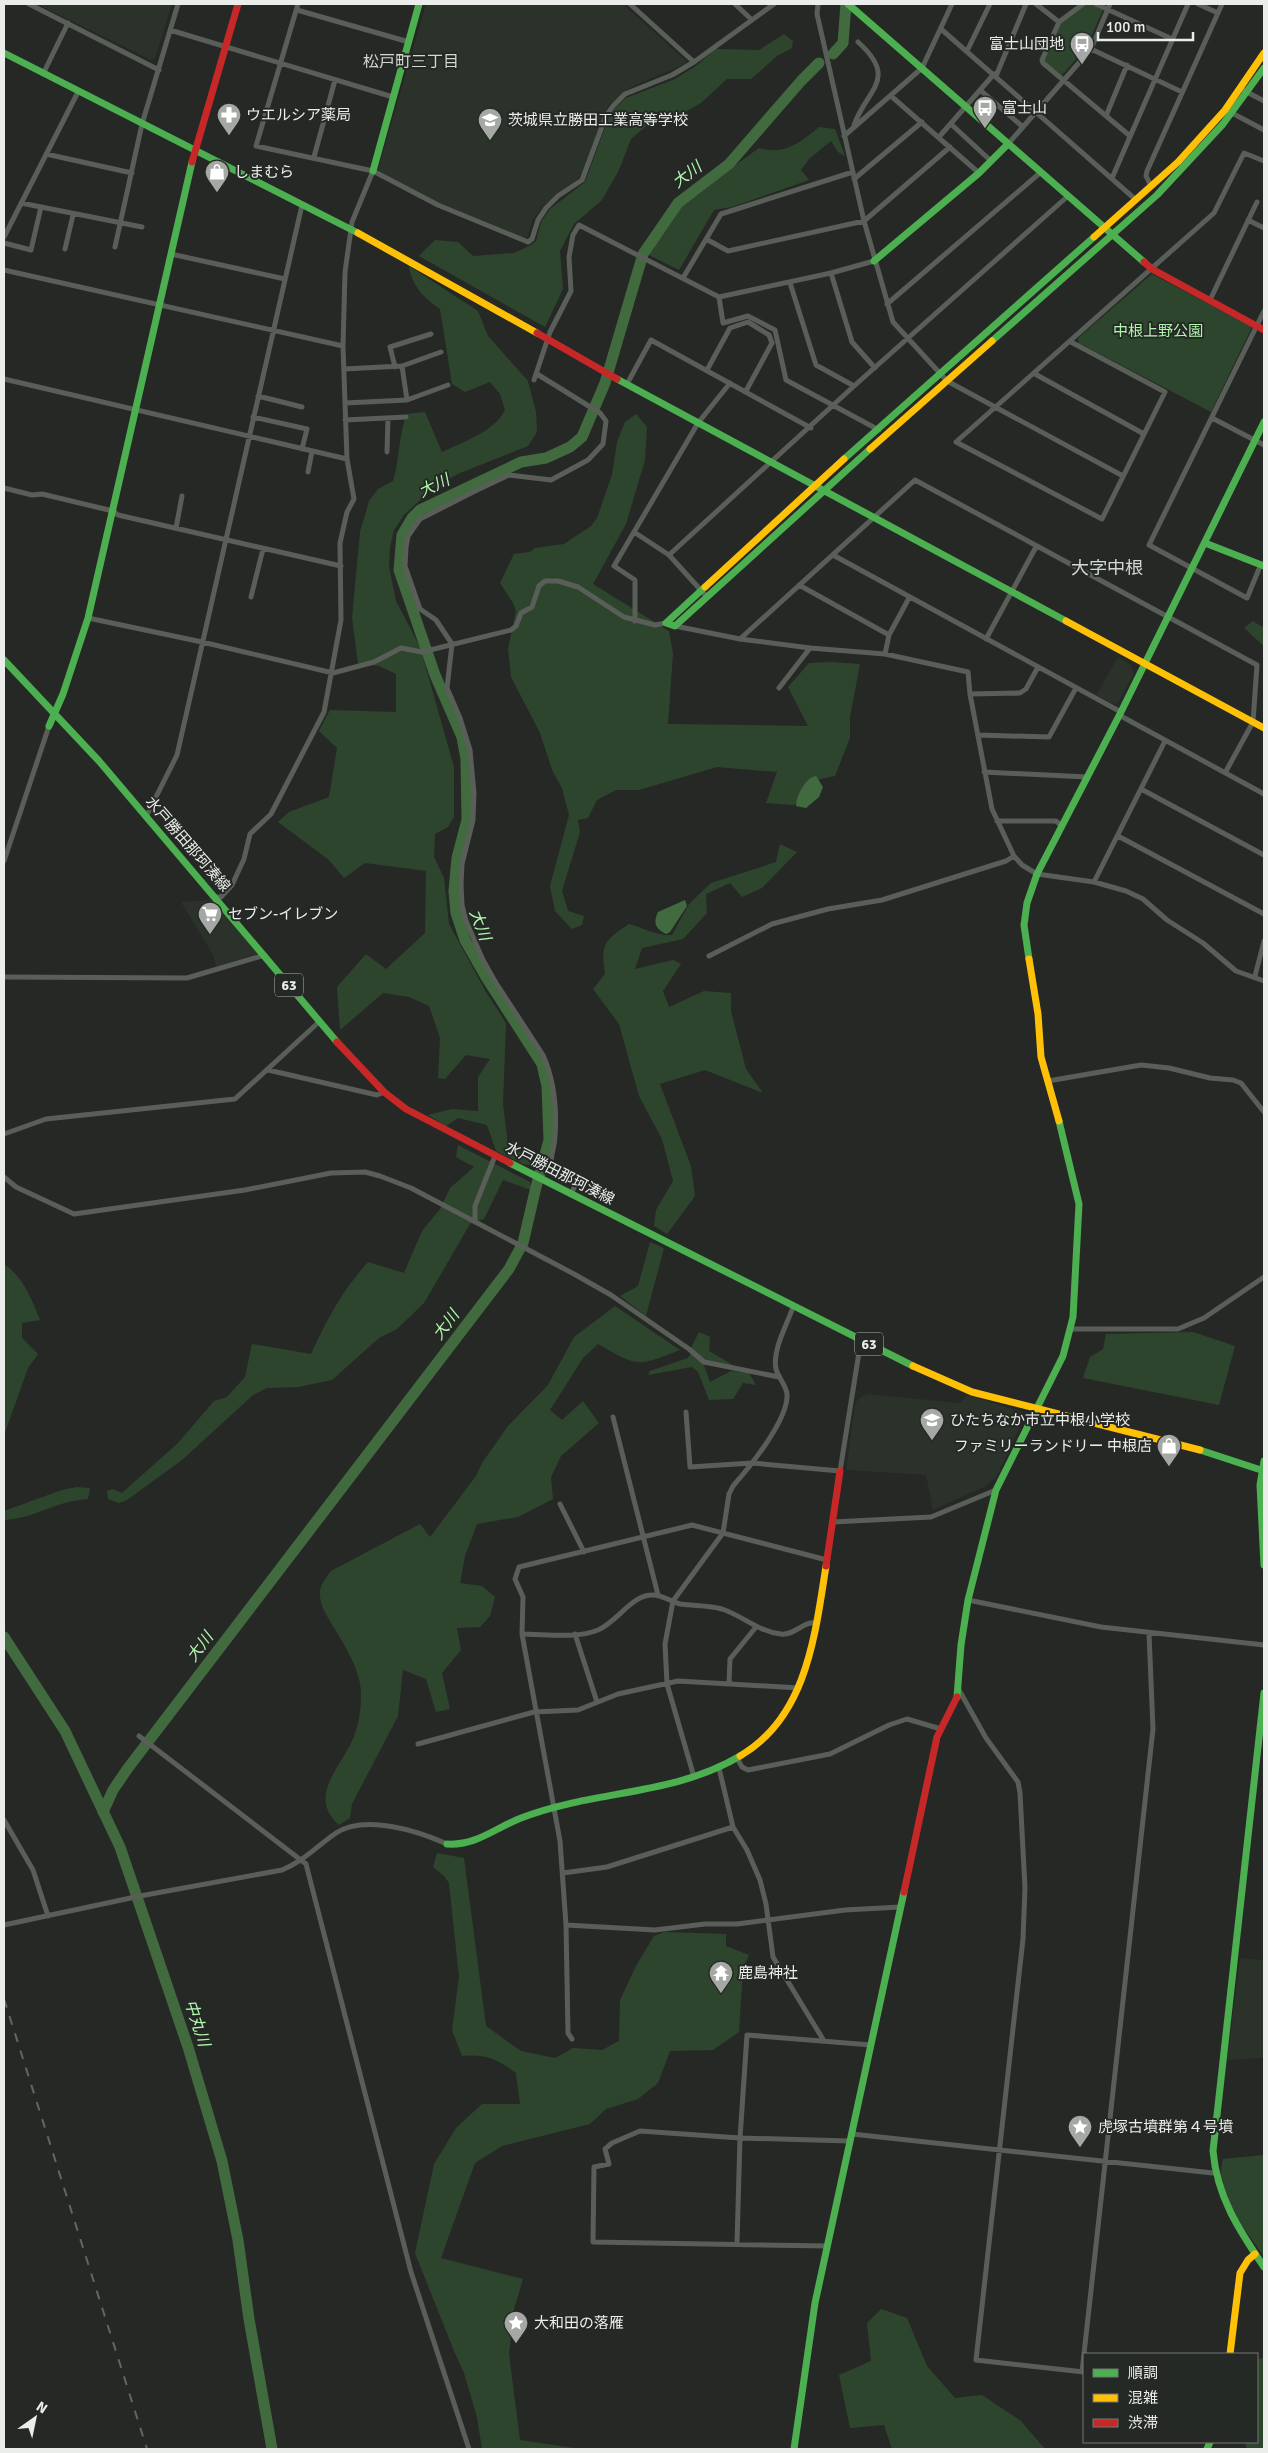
<svg xmlns="http://www.w3.org/2000/svg" width="1268" height="2453" font-family="Signika,'Noto Sans JP',sans-serif">
	<rect width="100%" height="100%" fill="#262826"/>
	<!-- built -->
	<path fill="#2a3229" d="M37 4H172L155 58 151 60Z
		M426 4H623L686 61 685 64 631 87 608 106 580 177 543 206 532 221 527 239 428 198 380 172 378 169Z
		M1118 657 1131 665 1134 674 1118 703 1114 704 1096 695Z
		M215 900 259 953 216 967 213 955 181 902Z
		M868 1394 960 1403 967 1395 1026 1413 997 1476 986 1486 933 1510 926 1475 846 1470 855 1404 859 1398Z
		M1240 1958 1264 1960V2058L1227 2060Z"/>
	<!-- green -->
	<path fill="#2e452d" d="M1086 4H1091L1103 10 1086 48 1062 75 1044 61 1061 23Z
		M784 34 793 41 792 48 777 56 751 79H727L701 103 687 111 652 121 631 139 619 170 602 200 574 224 560 251 563 289 545 327 419 256 435 240 458 242 473 256 514 253 531 245 536 241 541 222 550 209 585 182 609 117 616 107 626 98 675 79 696 66 715 49 759 50Z
		M819 127 835 129 845 156 838 152 831 141 809 159 801 170 809 180 732 207 714 210 679 270 649 255 680 205 759 148C784 156 801 142 819 127Z
		M409 266 478 311 488 336 528 381 536 412 537 432 528 446 460 473 435 486 404 515 394 530 390 547 389 567 396 601 420 647 454 767V817L448 827 435 834 434 857 444 878 449 924 486 992 506 1023 503 1104 508 1145 537 1163 535 1166 523 1164 496 1151 487 1125 458 1118 446 1126 428 1115 452 1109 478 1111V1077L490 1059 466 1055 445 1079 438 1078 440 1038 429 1006 409 997 383 993 340 1030 337 987 366 954 386 969 425 933 426 871 365 863 344 878 329 860 278 822 289 812 329 797 337 748 319 731 330 710 396 712V674L379 666 358 663 352 618 360 532 369 501 378 489 393 481C400 459 398 436 407 414L425 412 442 452C463 442 494 432 505 410L500 394 490 382 465 392 452 384 440 309C424 298 412 286 409 266Z
		M1152 274 1252 327 1211 412 1079 343 1078 338Z
		M636 414 647 427 645 460 626 524 593 584 669 631 673 654 668 724 808 726 788 687 809 663 832 662 860 664 850 717V738L835 776 820 779 794 805 766 803 777 772 717 767 639 790H616L597 800 588 818 578 820 580 832 562 891 568 911 584 916 582 925 572 929 555 911 550 886 569 815 562 788 553 772 540 733 511 677 508 649 516 611 513 603 500 583 514 554 530 552 535 548 564 544 591 526 597 518 612 475 617 442 625 422Z
		M1253 621 1264 628V646L1244 628Z
		M780 844 797 852 762 888 742 897 730 883 706 894 707 913 683 939 642 948 635 969 673 960 681 964 663 991 669 1007 704 991 731 993V1011L746 1069 763 1093 705 1070 660 1084 691 1166 695 1196 667 1234 654 1226 656 1210 673 1181 662 1139 639 1096 619 1024 593 989 605 974C600 944 605 940 629 924 643 928 658 936 672 935L689 904 711 883 776 862Z
		M458 1145 530 1182 531 1190 503 1180 484 1219 470 1224 424 1303 397 1329 379 1338 332 1380 298 1387 267 1388 253 1395 182 1460 127 1500 119 1503 108 1499 107 1491 112 1489 122 1493 178 1443 214 1401 227 1397 245 1377 252 1344 311 1354C329 1316 340 1294 368 1262L404 1273 422 1231 440 1209 450 1188 474 1167 456 1157Z
		M650 1242 664 1248 646 1316 620 1296 638 1286Z
		M4 1264C24 1278 31 1298 40 1320L22 1323V1338L38 1354 28 1368 4 1435Z
		M615 1306 680 1350C637 1367 638 1367 598 1344L583 1358 550 1410 562 1420 583 1401 599 1423 561 1456 551 1477 553 1499 518 1517 477 1524 465 1556 460 1583 482 1586 495 1597 490 1616 480 1627 457 1628 461 1650 442 1673 450 1709 436 1712 426 1679 403 1670 398 1716 352 1804 350 1818 339 1825C308 1797 338 1771 352 1741 358 1728 361 1711 361 1696 362 1672 345 1646 333 1626 327 1616 320 1606 320 1595 319 1586 326 1578 331 1571L420 1524 430 1537 476 1476 482 1463 508 1426 548 1385 574 1337Z
		M699 1332 710 1337 709 1351 733 1365 706 1362 691 1348Z
		M1193 1332 1235 1346 1219 1405 1083 1378 1090 1357 1103 1349 1106 1334Z
		M691 1353 704 1365 710 1382 731 1371 749 1373 756 1385 743 1383 733 1399 709 1400 698 1372 692 1367 648 1375 650 1371 688 1358Z
		M77 1487 90 1488 88 1499C59 1500 33 1519 4 1520V1511L62 1490Z
		M437 1853 464 1858 486 2026 521 2051 555 2058 573 2048 602 2050 619 2041 620 2000 636 1966 654 1936 664 1932 726 1934V1946L749 1955 743 1968 739 2032 713 2050 670 2051 658 2083 638 2099 606 2109 590 2124 502 2146 475 2163 441 2258 523 2279 514 2309 509 2354 520 2440 581 2449H482L477 2417 464 2373 454 2351 415 2253 434 2164 456 2128 482 2104H520L516 2073C496 2059 487 2054 462 2056L452 2030 459 1977 449 1883 444 1876 433 1867Z
		M1264 2155V2257C1245 2226 1212 2198 1223 2159Z
		M881 2309 907 2318 927 2366 955 2398 982 2395 1021 2421 1045 2449H892L884 2425 850 2428 839 2375 871 2361 867 2323Z
		M1264 2358V2449H1247L1245 2442H1257V2359Z"/>
	<!-- water -->
	<path fill="#416b3f" d="M816 776 823 787 819 797 806 808 796 806C796 796 806 777 816 776Z
		M685 900 687 906 670 932 666 934C655 928 653 923 658 912Z"/>
	<g fill="none" stroke-linecap="round" stroke-linejoin="round">
		<!-- river -->
		<path stroke="#416b3f" stroke-width="11" d="M833 54 843 43 846 4
			M4 1637 65 1731 120 1847 188 2047 222 2161 238 2240 249 2319 272 2449
			M103 1812 113 1790 128 1768 509 1269 523 1243 536 1187 549 1140 547 1086 542 1064 486 977 465 940 456 913 454 891 457 858 467 820 466 759 462 737 435 675 399 570 402 535 412 518 420 510 521 462 546 458 570 447 582 437 605 383 643 254 678 203 729 164 801 81 819 63"/>
		<!-- street -->
		<path stroke="#595f58" stroke-width="5" d="M29 4 159 70
			M298 4 256 146 373 171 438 205 528 242 532 239 538 220 546 208 558 196 582 180 606 116 613 106 625 94 672 75 694 62 774 4
			M630 4 694 62
			M735 4 752 20
			M818 4 817 14 864 221 893 322 947 381 1123 476
			M1036 4 1059 22
			M1083 4 1059 22 1042 60 1043 63 1130 136
			M1096 4 1172 39
			M1198 4 1218 13
			M297 10 409 42
			M941 29 1135 199
			M170 30 393 97
			M1091 49 1182 92
			M967 51 990 4
			M43 74 68 23
			M996 76 1026 4
			M1241 89 1264 101
			M980 90 1023 127
			M891 96 979 173
			M1232 113 1264 130
			M1106 116 1127 65
			M951 124 991 161
			M854 125C867 89 899 79 858 42
			M844 136 922 68 952 4
			M939 137 994 74
			M1008 144 1091 49 1110 4
			M46 154 132 173
			M314 157 335 80
			M1112 178 1188 4
			M854 179 922 122
			M1151 186 1146 176 1147 171 1222 4
			M21 203 142 227
			M1248 220 1264 228
			M4 237 78 92
			M706 239 728 251 864 221 950 147
			M4 243 31 250 41 207
			M115 247 142 124 178 4
			M65 249 73 215
			M171 254 285 279
			M4 270 343 346
			M831 273 852 342 875 368
			M683 278 721 214 853 172
			M790 283 816 365 854 386
			M719 297 723 323 748 316 775 330 786 380 879 430
			M1210 300 1257 202
			M887 304 1041 172
			M1071 342 1165 392 1102 519 956 442 1214 213 1244 153 1264 161
			M402 366 407 400
			M395 367 390 347 431 334
			M344 369 402 366 441 352
			M707 370 730 328 748 322 769 335 772 343 746 391
			M537 374 600 413 606 421 603 444 588 460 551 480 509 475 477 490 420 519 408 536 406 547 405 566 420 609 436 620 452 644 447 688 460 718 470 750 474 793 473 820 462 864 461 885 462 905 466 921 483 960 496 983 543 1055C554 1080 557 1108 555 1136 555 1146 550 1157 551 1166L575 1185 571 1195
			M1035 374 1144 434
			M4 379 347 459
			M534 380 550 332 571 291 569 257 573 235 579 225 719 297 831 273 874 261
			M627 384 651 340 811 428
			M258 396 302 407
			M345 403 407 400 448 385
			M253 417 307 429 302 449
			M1212 418 1264 445
			M345 420 406 417
			M387 452 388 419
			M308 472 312 451
			M4 488 32 495 42 494 113 511 118 515 341 566
			M176 528 182 496
			M634 532 669 555 707 597
			M669 555 854 386 1068 196
			M833 555 1121 712
			M1261 564 1247 598 1149 545 1264 311
			M799 585 889 635
			M251 597 263 549
			M88 618 202 642 333 673 374 662 401 648 422 652 511 630 516 626 521 613 532 607 539 586 545 581H558L578 587 624 617 655 625 666 623
			M635 621V580L614 566 698 423 730 383
			M675 626 740 639 810 648 885 654 968 672 970 694 992 809 1014 856 1022 865 1037 874 1094 882 1126 891 1143 899 1167 920 1203 943 1236 971 1264 981
			M740 639 915 480 1257 665 1253 722 1225 773
			M986 639 1036 547
			M885 654 889 635 909 598
			M779 688 810 648
			M970 694 1020 693 1026 689 1038 667
			M1119 715 1264 794
			M978 735 1049 737 1076 688
			M984 772 1087 777
			M1141 789 1264 855
			M146 817 177 755 302 205
			M997 821H1056L1062 826
			M1118 836 1264 914
			M4 861 49 726
			M1094 882 1165 741
			M216 897H221L232 885 244 859 250 834 271 814 324 712 341 620 340 543 347 512 354 499 347 459 343 346 345 272 352 222 373 171
			M709 956 772 924 828 909 882 900 1006 861 1014 856
			M1255 976 1264 941
			M4 977 187 978 265 955
			M268 1070 377 1095 384 1092
			M1048 1081 1141 1065 1169 1068 1210 1078 1233 1080 1241 1083 1264 1112
			M4 1134 46 1119 235 1099 320 1021
			M4 1177 16 1187 74 1214 245 1190 331 1173 365 1172 380 1176 411 1188 574 1274 611 1295 689 1349 704 1362 779 1377
			M475 1222V1206L495 1156
			M1070 1329H1178L1204 1318 1264 1277
			M686 1412 690 1467 752 1463 840 1471 861 1340
			M613 1417 658 1595
			M560 1504 584 1552
			M833 1522 931 1517 996 1490
			M968 1600 1101 1627 1264 1645
			M522 1634 523 1597 515 1579 519 1567 692 1525 827 1560
			M575 1634 597 1702
			M729 1683 730 1659 756 1627
			M959 1690 986 1738 1018 1782 1020 1793 1025 1888 1023 1939 976 2360 1084 2372
			M139 1736 306 1864 411 2272 469 2449
			M418 1744 534 1712 578 1710 618 1694 678 1681 799 1688
			M737 1758 742 1767 748 1770 830 1754 889 1725 907 1719 941 1729
			M719 1768 733 1827 747 1850 760 1880 766 1904 773 1957 824 2041
			M694 1777 667 1684 665 1644 673 1601 723 1533 729 1494 733 1486C749 1468 789 1419 787 1394 786 1385 779 1379 776 1369 772 1350 787 1325 793 1307
			M4 1820 33 1870 48 1916
			M563 1873 607 1867 733 1827
			M4 1925 140 1896 282 1870C304 1861 317 1846 336 1833 365 1814 418 1831 447 1844
			M566 1925 655 1930 705 1924H737L845 1910 900 1907
			M572 2039 568 2033 566 1925 560 1841 522 1634C545 1634 576 1639 598 1630 617 1622 631 1596 651 1595 662 1594 671 1602 680 1604 694 1606 709 1605 722 1609 743 1616 759 1632 781 1634 794 1636 803 1621 816 1623
			M852 2134 1213 2173
			M737 2243 740 2138 747 2035 871 2045
			M828 2246 593 2242 594 2167 609 2164 605 2149 612 2143 640 2131 740 2138 850 2141
			M1082 2372 1153 1729 1149 1633"/>
		<!-- fast -->
		<path stroke="#4caf50" stroke-width="7" d="M848 4 1144 262
			M4 53 358 233
			M373 171 419 4
			M874 261 979 173 1008 144
			M992 341 1157 195 1223 124 1264 68
			M617 379 1066 621
			M844 459 1094 237
			M1205 543 1264 566
			M705 587 666 623 675 626 870 449
			M4 660 99 761 337 1042
			M49 726 63 694 88 618 192 162
			M1029 959 1024 925 1027 903 1037 874 1121 712 1264 422
			M510 1163 913 1366
			M1200 1450 1264 1471
			M1264 1461 1260 1485 1264 1565
			M1264 1693 1213 2151C1217 2197 1239 2230 1264 2267
			M957 1697 961 1645 968 1600 996 1490 1063 1356 1073 1317 1079 1204 1059 1121
			M447 1844C476 1846 495 1828 521 1818 593 1790 673 1796 740 1756
			M794 2449 815 2303 904 1892
			M1207 2449 1210 2442"/>
		<!-- slow -->
		<path stroke="#ffc107" stroke-width="7" d="M358 233 537 333
			M1094 237 1178 162 1225 110 1264 53
			M870 449 992 341
			M705 587 844 459
			M1066 621 1264 728
			M1029 959 1038 1014 1041 1057 1059 1121
			M913 1366 972 1392 1200 1450
			M740 1756C807 1717 815 1635 826 1566
			M1230 2354 1240 2273 1248 2260 1255 2254"/>
		<!-- jam -->
		<path stroke="#c62828" stroke-width="7" d="M192 162 238 4
			M1144 262 1152 269 1264 330
			M337 1042 384 1092 406 1109 510 1163
			M826 1566 840 1471
			M904 1892 937 1737 957 1697"/>
		<!-- rail -->
		<path stroke="#626662" stroke-width="2" stroke-dasharray="9 9" stroke-linecap="butt" d="M4 1999 147 2449"/>
		<!-- jam-bridge -->
		<path stroke="#c62828" stroke-width="7" d="M537 333 617 379"/>
	</g>
	<!-- icons -->
	<defs>
		<symbol id="bus-pin" viewBox="-11 -11 22 30"><path d="M0 17L-7.5 6A9.5 9.5 0 1 1 7.5 6Z" fill="#a5a8a5" stroke="#252925"/><path d="M-5-6H5V4H4V6H2V4H-2V6H-4V4H-5ZM-3.5-4V0h7V-4ZM-3.5 1.2v1.5H-2V1.2ZM2 1.2v1.5H3.5V1.2Z" fill="#fff"/></symbol>
		<symbol id="pharmacy-pin" viewBox="-11 -11 22 30"><path d="M0 17L-7.5 6A9.5 9.5 0 1 1 7.5 6Z" fill="#a5a8a5" stroke="#252925"/><path d="M-2-6h4v4h4v4h-4v4h-4v-4h-4v-4h4Z" fill="#fff"/></symbol>
		<symbol id="school-pin" viewBox="-11 -11 22 30"><path d="M0 17L-7.5 6A9.5 9.5 0 1 1 7.5 6Z" fill="#a5a8a5" stroke="#252925"/><path d="M0-5L7-2L0 1L-7-2ZM-4 1L0 2.5L4 1V4Q0 6-4 4Z" fill="#fff"/></symbol>
		<symbol id="shop-pin" viewBox="-11 -11 22 30"><path d="M0 17L-7.5 6A9.5 9.5 0 1 1 7.5 6Z" fill="#a5a8a5" stroke="#252925"/><path d="M-5-2.5h2.3a2.7 3.5 0 0 1 5.4 0H5L5.5 6h-11ZM-1.5-2.5h3a1.5 2.3 0 0 0-3 0Z" fill="#fff"/></symbol>
		<symbol id="supermarket-pin" viewBox="-11 -11 22 30"><path d="M0 17L-7.5 6A9.5 9.5 0 1 1 7.5 6Z" fill="#a5a8a5" stroke="#252925"/><path d="M-6-5.5h2.5l.6 2H6L4.5 2H-2.5L-4.4-4H-6ZM-1.5 3.2a1.3 1.3 0 1 0 .1 0ZM3 3.2a1.3 1.3 0 1 0 .1 0Z" fill="#fff"/></symbol>
		<symbol id="temple-pin" viewBox="-11 -11 22 30"><path d="M0 17L-7.5 6A9.5 9.5 0 1 1 7.5 6Z" fill="#a5a8a5" stroke="#252925"/><path d="M0-6L5-2H3V0L6.5 2.5H4V6H1.5V3h-3V6H-4V2.5H-6.5L-3 0V-2H-5Z" fill="#fff"/></symbol>
		<symbol id="sight-pin" viewBox="-11 -11 22 30"><path d="M0 17L-7.5 6A9.5 9.5 0 1 1 7.5 6Z" fill="#a5a8a5" stroke="#252925"/><path d="M0-6L1.8-2.2L6-1.7L2.9 1.2L3.7 5.4L0 3.3L-3.7 5.4L-2.9 1.2L-6-1.7L-1.8-2.2Z" fill="#fff"/></symbol>
	</defs>
	<g fill-rule="evenodd">
		<use href="#bus-pin" x="1068" y="30" width="28" height="38"/>
		<use href="#bus-pin" x="971" y="94" width="28" height="38"/>
		<use href="#pharmacy-pin" x="215" y="101" width="28" height="38"/>
		<use href="#school-pin" x="476" y="106" width="28" height="38"/>
		<use href="#shop-pin" x="203" y="158" width="28" height="38"/>
		<use href="#supermarket-pin" x="196" y="900" width="28" height="38"/>
		<use href="#school-pin" x="918" y="1406" width="28" height="38"/>
		<use href="#shop-pin" x="1155" y="1432" width="28" height="38"/>
		<use href="#temple-pin" x="707" y="1959" width="28" height="38"/>
		<use href="#sight-pin" x="1066" y="2113" width="28" height="38"/>
		<use href="#sight-pin" x="502" y="2309" width="28" height="38"/>
	</g>
	<g text-anchor="middle" dominant-baseline="central" stroke-width="4" stroke-linejoin="round" paint-order="stroke">
		<!-- shield labels -->
		<g fill="#252925" stroke="#afb2af" stroke-width="1">
			<rect x="275" y="973.5" width="28" height="23" rx="4"/>
			<rect x="855" y="1332.5" width="28" height="23" rx="4"/>
		</g>
		<g font-size="14" font-weight="bold" fill="#eaedea">
			<text x="289" y="985">63</text>
			<text x="869" y="1344">63</text>
		</g>
		<!-- poi labels -->
		<g font-size="15" fill="#eaedea" stroke="#252925" text-anchor="start">
			<text x="1064" y="44" text-anchor="end">富士山団地</text>
			<text x="1002" y="108">富士山</text>
			<text x="246" y="115">ウエルシア薬局</text>
			<text x="508" y="120">茨城県立勝田工業高等学校</text>
			<text x="234" y="172">しまむら</text>
			<text x="228" y="914">セブン-イレブン</text>
			<text x="950" y="1420">ひたちなか市立中根小学校</text>
			<text x="1152" y="1446" text-anchor="end">ファミリーランドリー 中根店</text>
			<text x="738" y="1973">鹿島神社</text>
			<text x="1098" y="2127">虎塚古墳群第４号墳</text>
			<text x="534" y="2323">大和田の落雁</text>
		</g>
		<!-- park labels -->
		<g font-size="15" fill="#aff5ac" stroke="#252925">
			<text x="1158" y="331">中根上野公園</text>
		</g>
		<!-- street labels -->
		<g font-size="15" fill="#eaedea" stroke="#252925">
			<text transform="translate(188 844) rotate(49)">水戸勝田那珂湊線</text>
			<text transform="translate(560 1173) rotate(27)">水戸勝田那珂湊線</text>
		</g>
		<!-- neighbourhood labels -->
		<g font-size="16" fill="#d2d7d2" stroke="#252925">
			<text x="411" y="62">松戸町三丁目</text>
		</g>
		<!-- water labels -->
		<g font-size="16" font-style="italic" fill="#b3f8af" stroke="#252925">
			<text transform="translate(687 175) rotate(-37)">大川</text>
			<text transform="translate(434 486) rotate(-26)">大川</text>
			<text transform="translate(480 925) rotate(69)">大川</text>
			<text transform="translate(446 1325) rotate(-53)">大川</text>
			<text transform="translate(200 1647) rotate(-53)">大川</text>
			<text transform="translate(197 2023) rotate(72)">中丸川</text>
		</g>
		<!-- quarter labels -->
		<g font-size="18" fill="#d2d7d2" stroke="#252925">
			<text x="1107" y="568">大字中根</text>
		</g>
	</g>
	<!-- border -->
	<rect width="1268" height="2453" fill="none" stroke="#eaedea" stroke-width="10"/>
	<!-- legend -->
	<rect x="1083" y="2353" width="175" height="90" fill="#252925" stroke="#747774"/>
	<rect x="1093" y="2369" width="25" height="8" fill="#4caf50" stroke="#747774"/>
	<text x="1128" y="2378" font-size="15" fill="#eaedea">順調</text>
	<rect x="1093" y="2394" width="25" height="8" fill="#ffc107" stroke="#747774"/>
	<text x="1128" y="2403" font-size="15" fill="#eaedea">混雑</text>
	<rect x="1093" y="2419" width="25" height="8" fill="#c62828" stroke="#747774"/>
	<text x="1128" y="2428" font-size="15" fill="#eaedea">渋滞</text>
	<!-- north arrow -->
	<g transform="translate(35 2418) rotate(33)" stroke="#252925" stroke-width="4" paint-order="stroke">
	<path d="M0-4L9 19L0 12L-9 19Z" fill="#eaedea"/>
	<text y="-8" font-size="14" font-weight="bold" text-anchor="middle" fill="#eaedea">N</text>
	</g>
	<!-- scale -->
	<path d="M1098 32v8h95v-8" fill="none" stroke="#eaedea" stroke-width="2.5"/>
	<text x="1106" y="32" font-size="15" fill="#eaedea" stroke="#252925" stroke-width="4" paint-order="stroke">100 m</text>
</svg>
